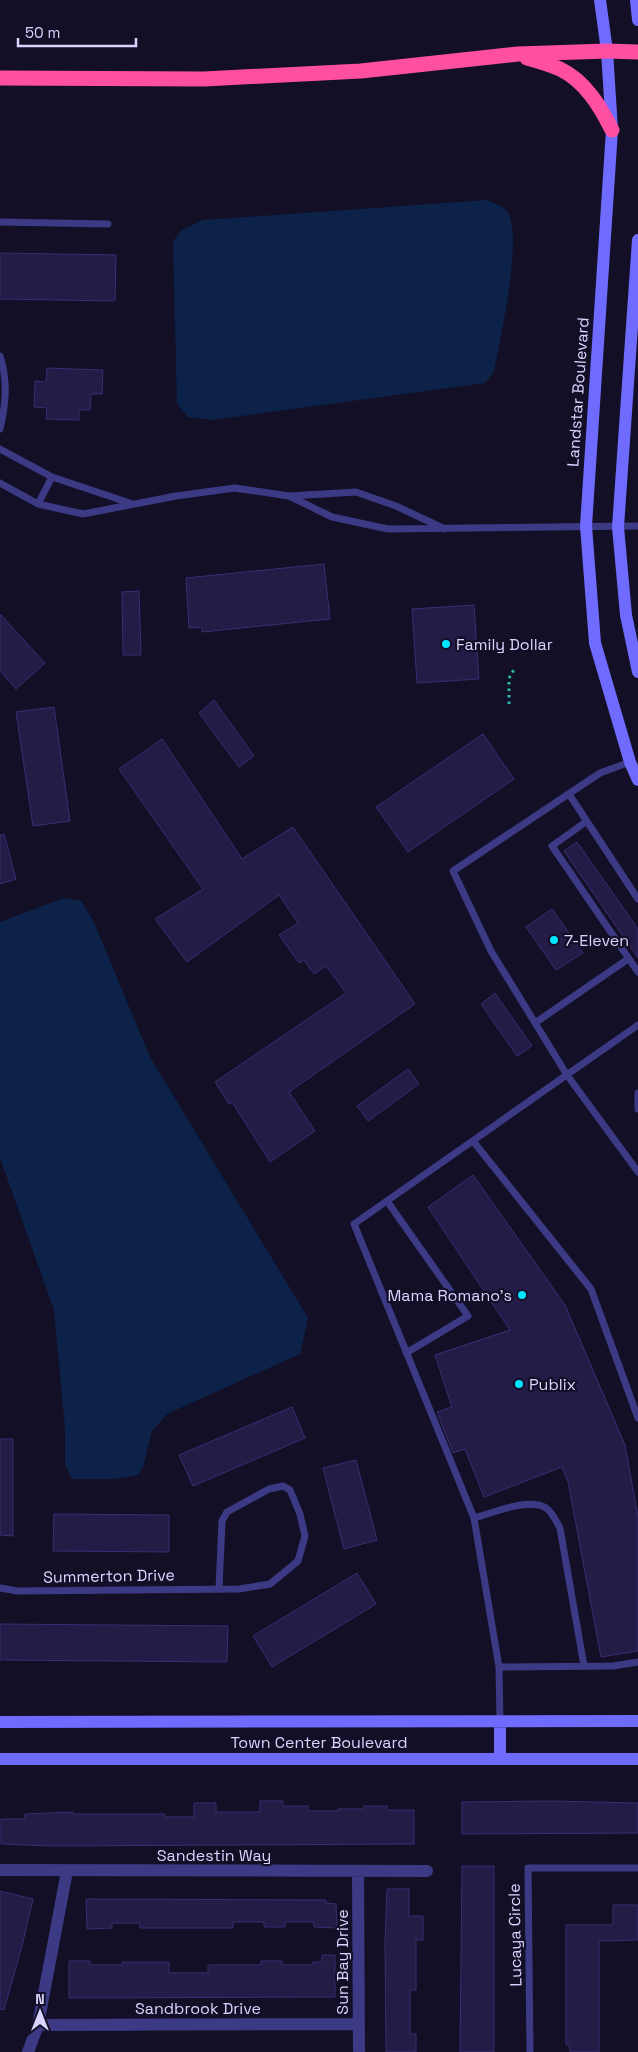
<svg xmlns="http://www.w3.org/2000/svg" width="638" height="2052" font-family="'Space Grotesk',sans-serif">
	<rect width="100%" height="100%" fill="#130f26"/>
	<!-- water -->
	<path fill="#0c2248" d="M487 200C493 203 501 205 505 209 526 227 499 344 494 372L485 383 211 420 188 417 177 404 173 241 182 230 203 220Z
		M64 898 81 901 93 920 150 1057 308 1318 300 1354 167 1414 152 1431 143 1467 138 1475 115 1479H72L65 1464V1428L54 1310 0 1158V922Z"/>
	<!-- building -->
	<path fill="#241b47" stroke="#3b2d73" d="M0 253 116 255 115 301 0 299Z
		M47 368 103 370 102 394H91L90 410H79V420L46 419 47 408 34 407 35 381 46 382Z
		M324 564 330 619 202 632V627L189 628 186 578Z
		M139 591 141 655H123L122 592Z
		M474 605 479 679 417 683 412 609Z
		M0 614 45 663 16 689 0 671Z
		M214 700 254 756 239 767 199 713Z
		M54 707 70 821 33 826 16 712Z
		M483 734 514 779 408 852 376 807Z
		M162 739 242 859 293 827 415 1004 289 1092 315 1131 270 1162 232 1102 229 1104 215 1082 346 993 326 966 314 974 304 960 299 963 279 935 298 923 279 895 187 962 155 919 203 889 119 769Z
		M4 834 16 879 0 884V835Z
		M577 842 638 929V958L564 851Z
		M552 909 583 953 556 970 526 927Z
		M495 993 532 1046 517 1056 481 1004Z
		M408 1069 419 1084 368 1121 357 1106Z
		M473 1175 565 1305 625 1445 638 1517V1651L601 1657 568 1482 562 1467 484 1497 465 1449 453 1453 437 1412 452 1407 435 1355 510 1330 428 1207Z
		M292 1407 305 1438 193 1486 179 1455Z
		M0 1439H13V1536L0 1535Z
		M356 1460 377 1540 344 1549 323 1468Z
		M54 1514 169 1515V1552L53 1551Z
		M357 1573 376 1604 272 1667 253 1636Z
		M0 1624 228 1626 227 1662 0 1660Z
		M260 1801H283V1806H308V1811H338V1809H364V1806H387V1810H414V1844L51 1846 1 1844V1819H25V1814L73 1812V1814H165V1817H194V1803H216V1812H260Z
		M552 1801 638 1803V1833L462 1834V1802Z
		M462 1866H494V2052H460Z
		M387 1889H409V1916H423V1940H416V1990H410V2034H416V2052H386L385 1942Z
		M0 1891 33 1899 22 1946 4 2010 0 2009Z
		M86 1899 326 1900V1903L336 1904 337 1928 314 1927V1922H285V1927H264V1922H233V1928H140V1923H112V1928L87 1929Z
		M613 1905H638V1940L599 1941V2052H570L569 2045H566V1925H613Z
		M322 1955H335V1997L69 1998V1961H90V1965H122V1962H169V1973H208V1965H261V1961H282V1965H313V1962H322Z"/>
	<g fill="none" stroke-linecap="round" stroke-linejoin="round">
		<!-- path -->
		<path stroke="#2fb8b0" stroke-width="3" stroke-dasharray="2.5 4" stroke-linecap="butt" d="M509 704V678L515 668"/>
		<!-- lane -->
		<path stroke="#3d3a85" stroke-width="7" d="M0 222 108 224
			M0 356C8 381 6 404 0 429
			M0 449 52 477 130 503
			M0 483 38 504 83 514 176 496 235 488 289 496 356 492 396 506 445 529
			M289 496 332 517 388 529 638 526
			M38 504 52 477
			M630 762 600 773 453 871 491 951 567 1075 638 1172
			M569 794 638 899
			M587 821 552 846 638 972
			M535 1023 628 959
			M638 1093V1109
			M473 1141 591 1289 638 1418
			M387 1201 468 1316 406 1353
			M474 1518C493 1513 529 1497 546 1508 553 1513 556 1521 560 1528L584 1666
			M0 1588 17 1591 239 1589 270 1584 298 1561 305 1536 300 1514 290 1490 283 1486 269 1489 227 1512 222 1521 219 1588
			M499 1667 613 1666 638 1662
			M500 1722 499 1667 474 1518 354 1224 638 1025
			M530 2052 528 1868H638"/>
		<!-- street -->
		<path stroke="#3d3a85" stroke-width="12" d="M0 1870 427 1871
			M358 1871 359 2052
			M38 2025 358 2024
			M28 2052 38 2025 67 1871"/>
		<!-- secondary -->
		<path stroke="#6f6bff" stroke-width="12" d="M600 0 607 51 612 130 586 526 595 643 630 762 638 780
			M636 0 638 20
			M638 240 618 527 626 615 638 672
			M0 1722 638 1721
			M500 1722V1759
			M0 1759H638"/>
		<!-- highway -->
		<path stroke="#ff4fa3" stroke-width="15" d="M527 58C538 61 549 64 560 69 585 81 600 106 612 130
			M0 78 204 79 361 71 518 54 607 51 638 52"/>
	</g>
	<!-- markers -->
	<g fill="#00e5ff" stroke="#130f26" stroke-width="2">
		<circle cx="446" cy="644" r="5"/>
		<circle cx="554" cy="940" r="5"/>
		<circle cx="522" cy="1295" r="5"/>
		<circle cx="519" cy="1384" r="5"/>
	</g>
	<g text-anchor="middle" dominant-baseline="central" stroke-width="4.5" stroke-linejoin="round" paint-order="stroke">
		<!-- street labels -->
		<g font-size="16" fill="#d9d4ff" stroke="#130f26">
			<text transform="translate(578 392) rotate(-86)">Landstar Boulevard</text>
			<text transform="translate(109 1576) rotate(-1)">Summerton Drive</text>
			<text x="319" y="1742">Town Center Boulevard</text>
			<text x="214" y="1855">Sandestin Way</text>
			<text transform="translate(515 1935) rotate(-91)">Lucaya Circle</text>
			<text transform="translate(342 1962) rotate(-90)">Sun Bay Drive</text>
			<text x="198" y="2008">Sandbrook Drive</text>
		</g>
		<!-- poi labels -->
		<g font-size="16" fill="#d9d4ff" stroke="#130f26" text-anchor="start">
			<text x="456" y="644">Family Dollar</text>
			<text x="564" y="940">7-Eleven</text>
			<text x="512" y="1295" text-anchor="end">Mama Romano's</text>
			<text x="529" y="1384">Publix</text>
		</g>
	</g>
	<!-- north arrow -->
	<g transform="translate(40 2012)" stroke="#130f26" stroke-width="4" paint-order="stroke">
	<path d="M0-4L9 19L0 12L-9 19Z" fill="#d9d4ff"/>
	<text y="-8" font-size="14" font-weight="bold" text-anchor="middle" fill="#d9d4ff">N</text>
	</g>
	<!-- scale -->
	<path d="M18 38v8h118v-8" fill="none" stroke="#d9d4ff" stroke-width="2.5"/>
	<text x="25" y="38" font-size="15" fill="#d9d4ff" stroke="#130f26" stroke-width="4" paint-order="stroke">50 m</text>
</svg>
